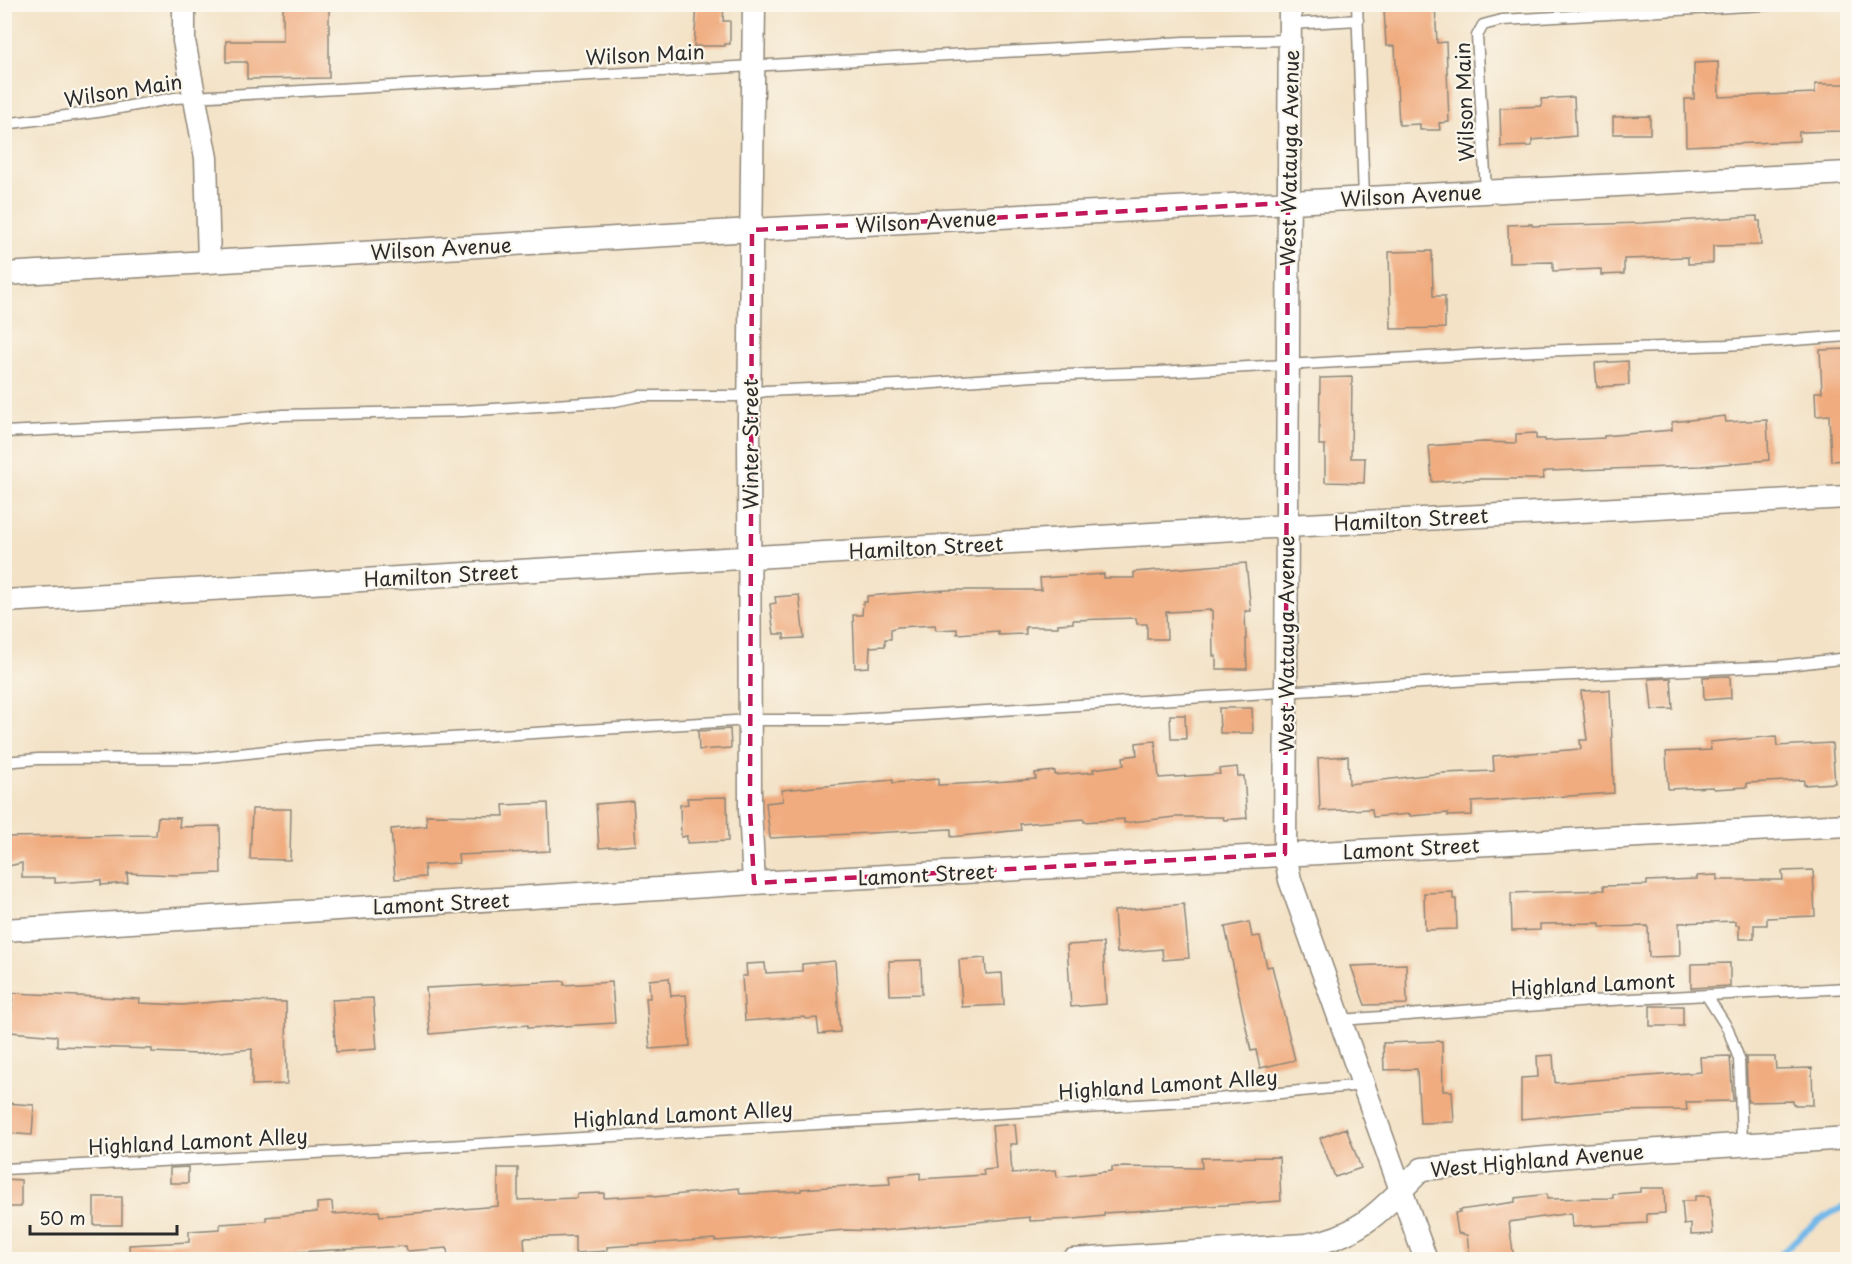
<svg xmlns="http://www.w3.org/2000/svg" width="1852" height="1264" font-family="'Playpen Sans',sans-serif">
	<rect width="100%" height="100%" fill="#fbf7ec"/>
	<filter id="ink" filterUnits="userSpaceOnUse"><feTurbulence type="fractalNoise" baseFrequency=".0167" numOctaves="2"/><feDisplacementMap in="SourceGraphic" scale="12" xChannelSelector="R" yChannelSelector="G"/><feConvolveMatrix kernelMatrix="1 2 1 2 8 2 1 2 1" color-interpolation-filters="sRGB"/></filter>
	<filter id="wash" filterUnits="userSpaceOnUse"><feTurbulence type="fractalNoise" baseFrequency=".008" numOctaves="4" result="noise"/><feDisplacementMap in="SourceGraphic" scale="24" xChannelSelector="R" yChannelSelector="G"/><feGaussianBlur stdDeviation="1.35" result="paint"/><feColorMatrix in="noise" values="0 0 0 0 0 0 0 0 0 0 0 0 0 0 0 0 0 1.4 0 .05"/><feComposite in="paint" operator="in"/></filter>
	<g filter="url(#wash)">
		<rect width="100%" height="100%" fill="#f3e2c6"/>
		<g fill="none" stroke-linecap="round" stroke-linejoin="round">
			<!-- stream -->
			<path stroke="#71b8e9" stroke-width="6" d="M1775 1260C1796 1238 1820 1216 1848 1205"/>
		</g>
		<g id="blocks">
			<!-- building -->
			<path fill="#f0ac7f" d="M283 4H329V78L247 79V62H226V41H283Z
				M697 4H724L723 21H730V44H725V46H694Z
				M1394 4H1435L1437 43 1446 42 1449 122 1439 123 1440 130H1420V124L1399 125 1395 46H1386L1384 8 1394 7Z
				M1718 62 1719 97 1815 93V84H1846V131L1799 132V141L1686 146 1685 99H1694V63Z
				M1574 97 1576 136 1532 140V146L1501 147 1500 108 1542 106 1541 99Z
				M1650 116V134H1613V117Z
				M1757 216V221H1760L1761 245 1713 246V263L1688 264V257L1624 259V274L1601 275V269L1553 271V262L1509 263 1508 225 1532 224V226L1643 223Z
				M1432 251 1433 296H1445V328L1391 329 1389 252Z
				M1848 349V460L1831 461 1829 415 1816 416 1815 392H1822L1820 350Z
				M1628 361 1629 385 1597 387 1595 363Z
				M1352 377 1351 458H1365L1364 483 1325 482V445H1319L1320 378Z
				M1725 416 1726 422 1767 420 1769 460 1701 466 1547 471 1543 473 1544 479H1479L1432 482 1429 446 1483 442 1516 443V434L1536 433V439H1545V441L1604 438V436L1672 430V422Z
				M1246 563 1251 611H1245L1247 669H1216V656H1213L1212 610 1166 612 1167 639H1147V624H1137L1136 618 1073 620V623L1058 624V627H1025L1026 634 998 635V631L957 634V629L936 630 935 625 898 627 891 629V639H885V646L870 647 869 667 855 668 853 615H862L863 602H867V596L947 590H1041L1040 578 1104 574V578H1134V572Z
				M799 595 804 638 784 639V634H774L770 604 776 603 775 597Z
				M1730 676 1731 698 1704 700 1703 677Z
				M1671 678 1673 709 1652 710 1649 679Z
				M1610 690 1614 793 1472 802V815L1448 816V813L1410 816V814L1373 817 1372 809 1320 811 1318 758 1348 756 1349 784 1443 773 1494 771 1493 756 1581 749 1580 740H1587L1581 691Z
				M1219 708H1252L1253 733H1220Z
				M1170 715H1185L1186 739H1171Z
				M730 729 731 748 699 750 698 731Z
				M1776 736 1777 746 1832 743 1835 783 1804 785V780L1747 783V787L1714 789 1713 787 1668 789 1666 752 1711 750 1710 742Z
				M1155 741 1159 778 1220 774 1219 769 1237 767 1238 776H1244L1247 818 1224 820 1223 817H1175L1124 823V819L1084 822V819L1020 824 1021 830 951 837V829L770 838 766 803 783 801 782 790 893 780V783L938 779V785L981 783 1036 779 1035 773 1055 771V775L1094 772 1093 769 1124 765 1123 757 1137 755 1136 743Z
				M727 797 728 841 687 843V836L681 837 680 805 688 804 687 798Z
				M633 801 636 845 599 848 596 804Z
				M548 803 550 851 458 855 459 863 424 865 425 877 395 879 391 829 427 826 426 815 504 816 503 805Z
				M252 809H291L290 860 250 859Z
				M158 817 180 818 179 827 220 826 221 873 177 875 127 873 128 883 101 885V880L55 883V878H22V863L4 867V837L156 835Z
				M1813 870 1815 916 1767 918V925H1754V939H1739V925H1736V921L1679 923 1680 956 1649 957 1648 926 1600 927V923L1540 924V930L1512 931 1511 893 1604 890 1603 886 1647 885V881L1697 879V876L1717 875V880H1783L1782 871Z
				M1453 892V899H1456L1457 929 1425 930 1424 893Z
				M1184 904 1189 958 1163 960 1162 949 1117 953 1114 911Z
				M1249 922 1252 937 1260 936 1267 967 1272 966 1295 1060 1260 1068 1256 1050 1251 1051 1225 927Z
				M1103 943 1106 1004 1071 1007 1067 945Z
				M985 958 986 974 1002 973 1004 1005 962 1007 959 960Z
				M921 960 922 994 890 995 889 961Z
				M835 961 840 1032 819 1034 817 1018 806 1019 805 1017 745 1021 742 976H747L746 964 765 963 766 973 802 971V964Z
				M1730 963V986L1691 988V964Z
				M1406 964 1407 1004 1365 1005 1351 966Z
				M669 978 671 996 686 995 690 1046 650 1049 646 998H650L649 980Z
				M564 981V985L612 982 615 1023 528 1028V1025L430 1034 426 988Z
				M13 993 140 999 139 1003 182 1005 224 1001 286 1002 287 1084 252 1085V1049L198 1054 152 1052V1049L57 1046V1036L10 1032Z
				M373 998 377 1049 336 1052 332 1000Z
				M1650 1006H1683V1026H1650Z
				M1442 1041 1443 1091H1452L1454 1122 1420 1123 1417 1069 1384 1070 1383 1043Z
				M1553 1055 1555 1083 1701 1072 1700 1057 1730 1056 1733 1101 1686 1102 1687 1110 1612 1111 1521 1119V1078L1538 1077 1537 1056Z
				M1746 1057H1775L1776 1069 1812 1068 1813 1105H1793V1101L1748 1102Z
				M4 1103 34 1105 32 1135 4 1133Z
				M1015 1124 1017 1144H1010L1012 1174 1056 1170 1057 1177 1112 1171V1167L1202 1168 1201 1158 1279 1157 1281 1201 1104 1213V1216L1074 1219 1030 1221V1217L880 1231 845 1230 743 1239 715 1241V1239L607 1247V1251L575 1253V1236L524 1238 525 1255 448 1257 447 1248 407 1251 406 1246 297 1252 298 1260H130L129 1245 189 1242V1231L220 1229V1224L266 1221V1217L317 1212V1203L332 1202 333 1214 379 1211 380 1216 498 1206V1168H518V1200L577 1198V1194L604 1193V1198L653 1195 654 1197 739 1188 740 1194 801 1191V1189L828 1187 890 1184 889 1176 920 1173V1179L984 1175 983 1170 996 1169 992 1126Z
				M1346 1128 1361 1168 1335 1177 1320 1138Z
				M188 1167V1183H170V1168Z
				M4 1179 21 1180V1207H4Z
				M1640 1188H1664L1665 1213 1647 1214V1223L1572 1227 1571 1213 1509 1222 1514 1260H1470L1467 1235 1458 1233 1455 1213 1460 1212 1459 1210 1515 1202V1198L1547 1194V1199L1613 1198V1194L1640 1192Z
				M1695 1196H1710L1713 1234 1691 1235V1224L1684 1225 1682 1201H1695Z
				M94 1197H122V1225H94Z"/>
		</g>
	</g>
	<g filter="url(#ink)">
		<use href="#blocks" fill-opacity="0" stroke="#8f8678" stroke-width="1.5"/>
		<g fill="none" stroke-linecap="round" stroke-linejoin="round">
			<defs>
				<path id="service" d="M1357 4 1364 198
					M1291 24 1358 20
					M4 124 97 112 175 98 1184 42 1290 40
					M1486 191 1477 36 1483 25 1502 20 1782 4
					M4 432 211 422 283 415 463 411 615 401 639 396H736L766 391 920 384 1034 376 1159 372 1535 351 1726 345 1848 336
					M4 762 38 759 199 758 316 746 751 720H844L1503 678 1779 666 1848 658
					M1707 996 1728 1029 1739 1059 1742 1144
					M1341 1020 1592 1001 1848 988
					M4 1169 430 1147 1186 1102 1363 1085"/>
				<path id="minor" d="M184 4V41L206 158 209 262
					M754 4 749 420 750 809 754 883
					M1290 4 1285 854 1290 880 1426 1260
					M4 274 752 230 1848 173
					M4 601 1287 526 1848 497
					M4 930 754 883 1848 825
					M1073 1260 1306 1245C1361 1237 1385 1206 1422 1169L1581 1155 1848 1138"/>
			</defs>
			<!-- service casing -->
			<use href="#service" stroke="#8f8678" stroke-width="13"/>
			<!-- minor casing -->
			<use href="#minor" stroke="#8f8678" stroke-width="25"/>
			<!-- service -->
			<use href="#service" stroke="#fff" stroke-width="10"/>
			<!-- minor -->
			<use href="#minor" stroke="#fff" stroke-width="22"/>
		</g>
	</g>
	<!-- marked area -->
	<path fill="none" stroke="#c2185b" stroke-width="4.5" stroke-dasharray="12 8" stroke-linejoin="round" d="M1288 203 1285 854 754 883 750 809 752 230Z"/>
	<g text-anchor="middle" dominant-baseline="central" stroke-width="4.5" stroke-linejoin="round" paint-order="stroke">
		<!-- street labels -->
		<g font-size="20" fill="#2b2b2b" stroke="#fbf7ec">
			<text transform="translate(645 54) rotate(-3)">Wilson Main</text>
			<text transform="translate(123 90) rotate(-9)">Wilson Main</text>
			<text transform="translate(1464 102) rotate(-92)">Wilson Main</text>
			<text transform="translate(1289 158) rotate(-89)">West Watauga Avenue</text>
			<text transform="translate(1411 195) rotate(-3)">Wilson Avenue</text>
			<text transform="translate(926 221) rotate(-3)">Wilson Avenue</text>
			<text transform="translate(441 248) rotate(-3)">Wilson Avenue</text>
			<text transform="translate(750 444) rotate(-90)">Winter Street</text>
			<text transform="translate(1411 519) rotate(-3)">Hamilton Street</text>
			<text transform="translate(926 547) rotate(-3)">Hamilton Street</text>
			<text transform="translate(441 575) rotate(-3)">Hamilton Street</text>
			<text transform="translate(1286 644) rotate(-90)">West Watauga Avenue</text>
			<text transform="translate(1411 848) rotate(-3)">Lamont Street</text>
			<text transform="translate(926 874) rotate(-3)">Lamont Street</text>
			<text transform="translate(441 903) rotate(-3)">Lamont Street</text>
			<text transform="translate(1593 984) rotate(-3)">Highland Lamont</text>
			<text transform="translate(1168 1084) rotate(-4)">Highland Lamont Alley</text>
			<text transform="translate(683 1114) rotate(-3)">Highland Lamont Alley</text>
			<text transform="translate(198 1141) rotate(-3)">Highland Lamont Alley</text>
			<text transform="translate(1537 1160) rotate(-5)">West Highland Avenue</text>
		</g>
	</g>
	<!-- margin -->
	<rect width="1852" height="1264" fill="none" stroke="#fbf7ec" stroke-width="24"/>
	<!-- scale -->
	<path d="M30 1225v9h147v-9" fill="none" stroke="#2b2b2b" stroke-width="3"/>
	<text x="39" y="1225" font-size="18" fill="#2b2b2b" stroke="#fbf7ec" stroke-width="4.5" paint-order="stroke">50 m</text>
</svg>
